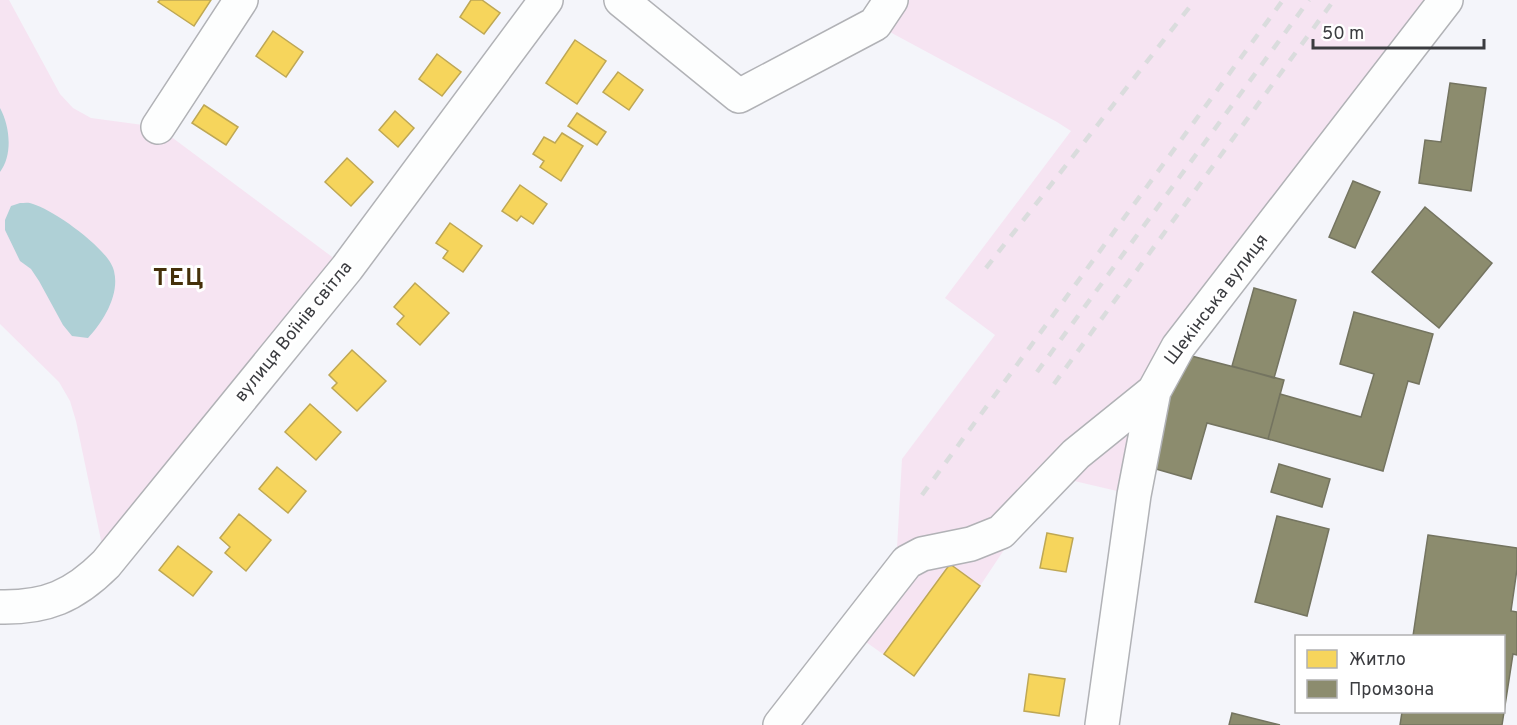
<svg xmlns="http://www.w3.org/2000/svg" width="1517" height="725" font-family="Overpass,sans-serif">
	<rect width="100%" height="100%" fill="#f4f5fa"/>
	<!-- green -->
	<path fill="#f6e4f2" d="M0 0H9L60 94 73 108 91 118 158 127 347 268 106 564 76 421 70 401 59 382 0 324Z
		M891 0H1446L1178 347 1134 495 1053 476 980 586 914 676 839 623 897 548 902 459 995 335 945 298 1071 131 1057 122 875 24Z"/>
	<!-- water -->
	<path fill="#afd0d6" d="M0 108C10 126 13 155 0 172Z
		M20 203C24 203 29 202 33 204 54 210 110 250 114 271 120 295 103 322 88 338L72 336 63 325 39 281 31 269 20 261 5 230V220L11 206Z"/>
	<!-- homes -->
	<path fill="#f6d55c" stroke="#bea754" stroke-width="1.5" d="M160 0H211L194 26 158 2Z
		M471 0H482L500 13 484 34 460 17Z
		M273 31 303 52 286 77 256 56Z
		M575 40 606 61 577 104 546 83Z
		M437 54 461 72 442 96 419 79Z
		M618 72 643 90 629 110 603 92Z
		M204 105 238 127 226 145 192 123Z
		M395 111 414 128 398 147 379 130Z
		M577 113 606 132 597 145 568 126Z
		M562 133 583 146 561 181 540 167 544 161 533 154 544 137 555 143Z
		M347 158 373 182 351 206 325 182Z
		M520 185 547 204 533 224 521 216 517 221 502 211Z
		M450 223 482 246 463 272 443 258 448 251 436 243Z
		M415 283 449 313 420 345 397 324 404 316 394 307Z
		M352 350 386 381 357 411 332 388 337 383 329 375Z
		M310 404 341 432 316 460 285 432Z
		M277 467 306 491 288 513 259 489Z
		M239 514 271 540 246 571 225 553 230 547 220 538Z
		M1047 533 1073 538 1066 572 1040 568Z
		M178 546 212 572 193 596 159 570Z
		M950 564 980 586 914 676 884 654Z
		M1029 674 1065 679 1059 716 1024 711Z"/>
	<!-- industry -->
	<path fill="#8c8c6e" stroke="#747460" stroke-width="1.5" d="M1450 83 1486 88 1471 191 1419 183 1425 140 1441 142Z
		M1353 181 1380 192 1355 248 1329 237Z
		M1425 207 1492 263 1439 328 1372 272Z
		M1254 288 1296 300 1274 378 1232 366Z
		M1354 312 1433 334 1419 384 1408 381 1383 471 1268 439 1280 394 1361 417 1374 374 1340 364Z
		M1180 353 1284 380 1268 439 1207 423 1191 479 1149 467Z
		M1279 464 1330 479 1322 507 1271 492Z
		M1277 516 1329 529 1307 616 1255 602Z
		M1428 535 1517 548V569L1511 611 1517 612V655L1513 654 1502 725H1400L1402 712H1504V636H1413Z
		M1232 713 1280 725H1229Z"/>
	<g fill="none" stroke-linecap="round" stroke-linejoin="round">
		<defs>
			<path id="minor" d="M621 0 739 96 875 24 891 0
				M158 127 241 0
				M0 607C46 608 74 596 106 564L347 268 546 0
				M780 725 907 562 922 554 971 544 1001 532 1076 454 1154 391
				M1102 725 1134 495 1154 391 1178 347 1446 0"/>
		</defs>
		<!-- minor casing -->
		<use href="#minor" stroke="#b1b2b6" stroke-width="36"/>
		<!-- minor -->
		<use href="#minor" stroke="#fdfefe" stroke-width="33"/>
		<!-- rail -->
		<path stroke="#dadcdd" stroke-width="4.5" stroke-dasharray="10 10" stroke-linecap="butt" d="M986 268 1195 0
			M1037 372 1309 0
			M1054 384 1334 0
			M922 495 1283 0"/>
	</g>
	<g text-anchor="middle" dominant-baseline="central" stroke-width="6" stroke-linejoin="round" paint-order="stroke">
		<!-- street labels -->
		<g font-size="18" fill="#3b3c40" stroke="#fff">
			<text transform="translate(1217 300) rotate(-53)">Шекінська вулиця</text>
			<text transform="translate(294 332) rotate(-51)">вулиця Воїнів світла</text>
		</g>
		<!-- district labels -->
		<g font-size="24" font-weight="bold" letter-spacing="1.5" fill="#45300a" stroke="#fff">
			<text x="179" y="279">ТЕЦ</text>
		</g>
	</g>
	<!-- legend -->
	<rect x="1295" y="635" width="210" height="78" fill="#ffffff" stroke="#b1b1b3" stroke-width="1.5"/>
	<rect x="1307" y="650" width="30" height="18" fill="#f6d55c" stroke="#b1b1b3" stroke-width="1.5"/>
	<text x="1349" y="665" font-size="18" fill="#3b3c40">Житло</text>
	<rect x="1307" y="680" width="30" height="18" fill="#8c8c6e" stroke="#b1b1b3" stroke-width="1.5"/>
	<text x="1349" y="695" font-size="18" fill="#3b3c40">Промзона</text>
	<!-- scale -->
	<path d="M1313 39v9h171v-9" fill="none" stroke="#3b3c40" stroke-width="3"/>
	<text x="1322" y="39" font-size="18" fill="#3b3c40" stroke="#ffffff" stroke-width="4.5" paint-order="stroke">50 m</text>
</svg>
